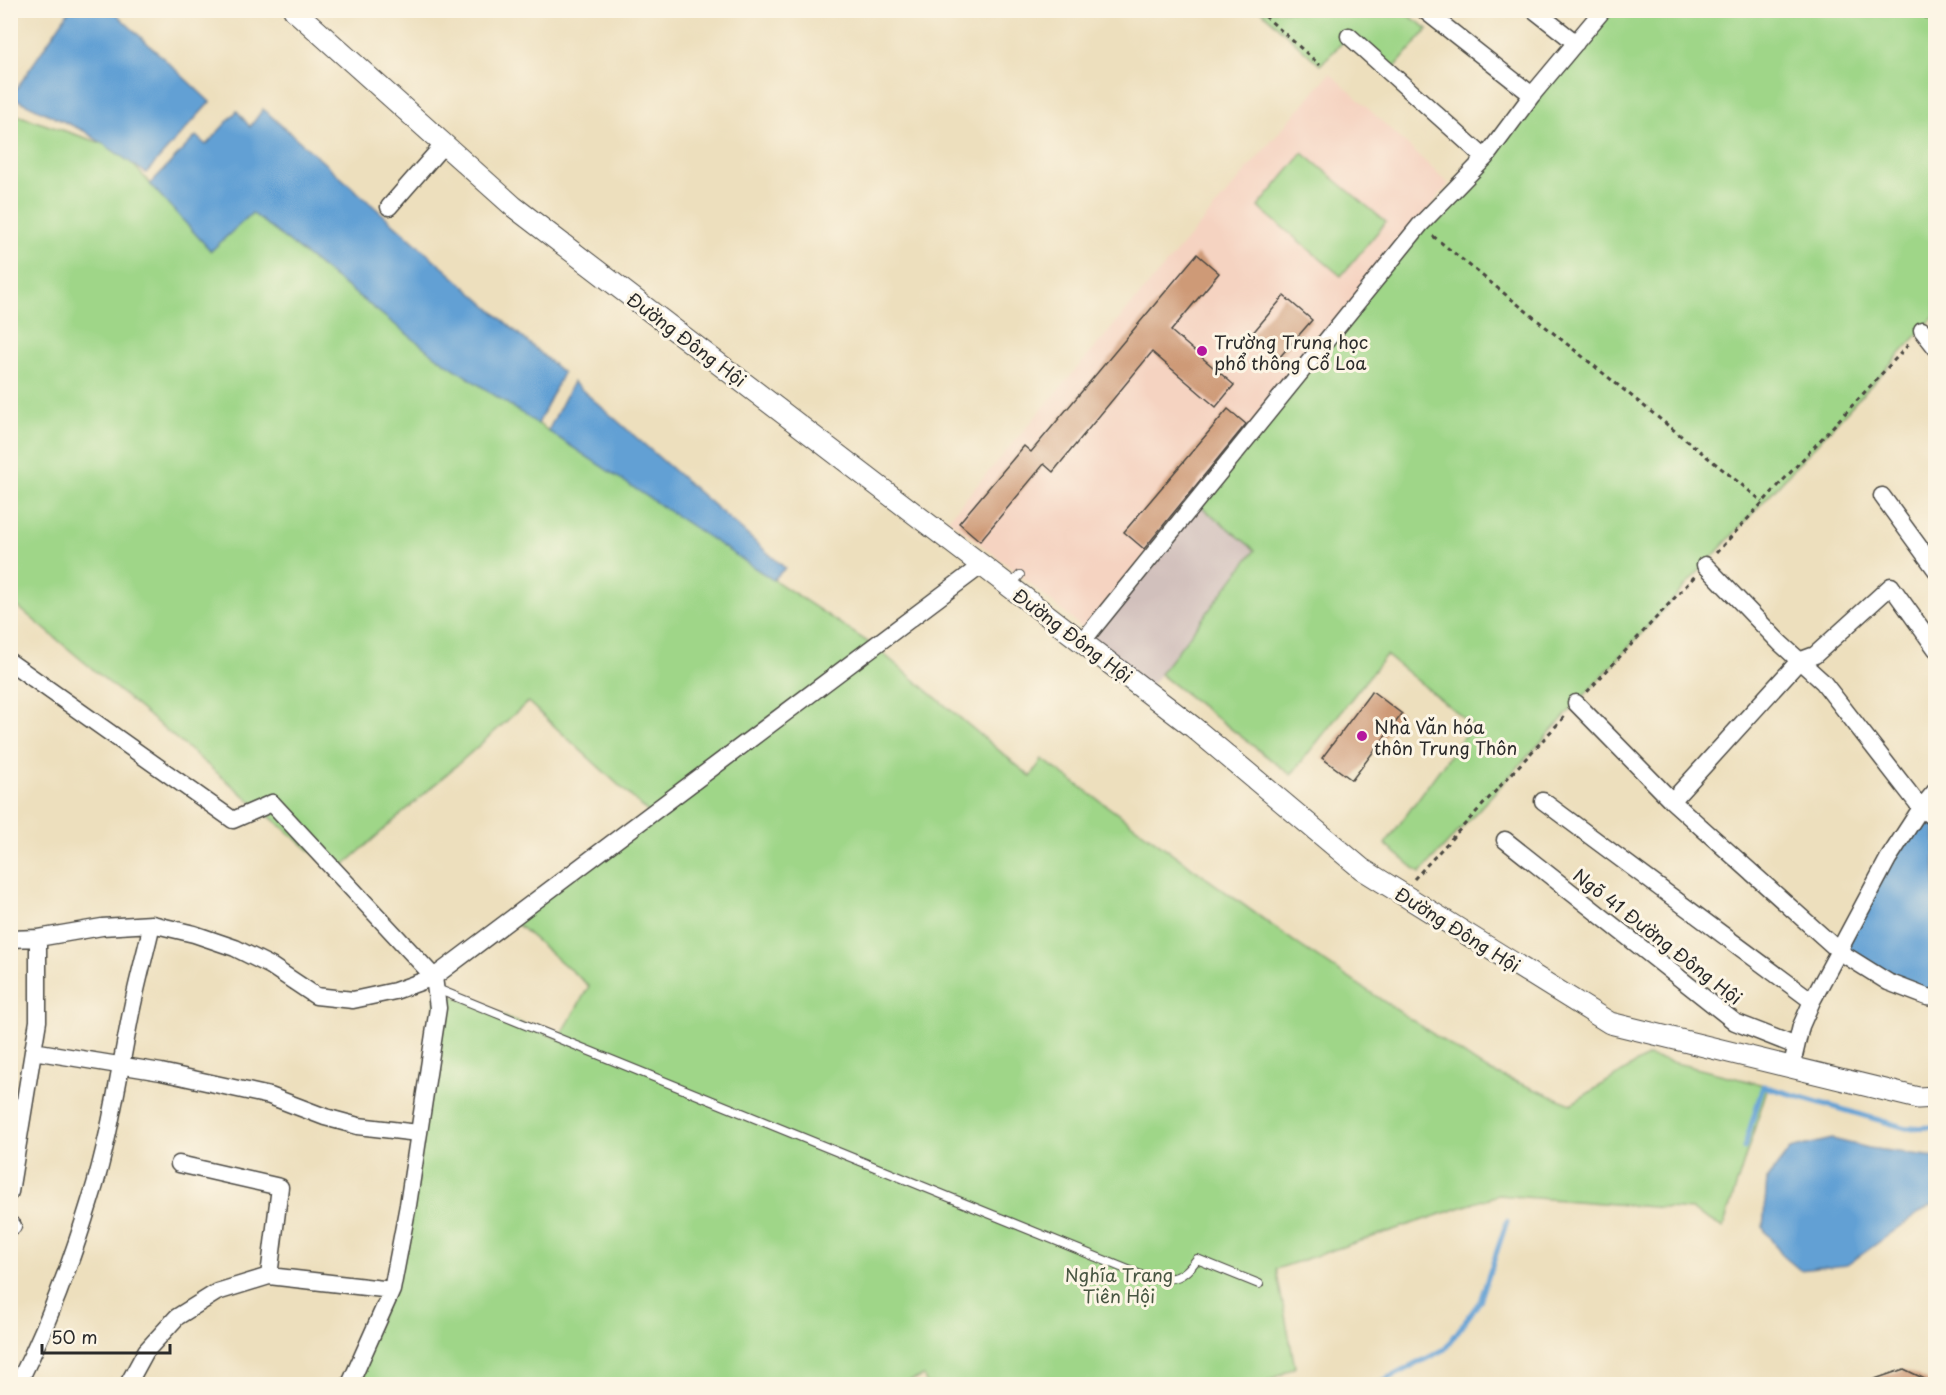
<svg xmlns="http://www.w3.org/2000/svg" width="1946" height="1395" font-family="'Playpen Sans',sans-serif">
	<rect width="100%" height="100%" fill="#fcf5e5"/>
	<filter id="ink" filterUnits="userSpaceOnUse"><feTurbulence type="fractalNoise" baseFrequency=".0167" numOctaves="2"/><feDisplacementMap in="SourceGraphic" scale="12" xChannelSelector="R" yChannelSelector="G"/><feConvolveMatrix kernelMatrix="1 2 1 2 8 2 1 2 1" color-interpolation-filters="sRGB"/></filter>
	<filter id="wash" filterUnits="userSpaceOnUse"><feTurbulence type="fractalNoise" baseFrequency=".008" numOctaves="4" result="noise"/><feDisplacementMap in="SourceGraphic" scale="24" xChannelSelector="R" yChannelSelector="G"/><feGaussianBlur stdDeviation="1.35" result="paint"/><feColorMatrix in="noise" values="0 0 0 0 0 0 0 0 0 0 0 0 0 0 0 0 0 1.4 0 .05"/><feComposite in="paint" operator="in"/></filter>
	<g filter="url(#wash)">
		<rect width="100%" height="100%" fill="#eddfbd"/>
		<!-- built -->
		<path fill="#f5d3c1" d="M1330 73 1449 184 1084 630 1020 575 948 519Z"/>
		<!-- industrial -->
		<path fill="#d1c0bc" d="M1195 502 1255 549 1147 691 1082 642Z"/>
		<!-- green -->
		<path fill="#9fd688" stroke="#65805a" stroke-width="1.5" d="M1916 10 1935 25V316L1420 873 1385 844 1472 725 1386 655 1291 775 1160 674 1255 550 1195 502 1600 11Z
			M1261 11H1402L1428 29 1390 73 1349 36 1320 65Z
			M11 113 119 149 211 251 252 213 434 355 874 646 1031 777 1042 759 1299 945 1487 1070 1571 1104 1648 1056 1768 1086 1723 1228 1692 1210 1498 1195 1276 1269 1295 1367 1264 1384H926L924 1376 899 1384H350L392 1290 437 989 559 1039 589 986 511 919 650 814 528 702 336 872 11 601Z
			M1303 153 1386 222 1341 276 1258 207Z"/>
		<!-- water -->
		<path fill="#62a0d4" stroke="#466680" stroke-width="1.5" d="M112 10 210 102 146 173 84 131 11 97 69 11Z
			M263 109 563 373 538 424 434 355 252 213 211 251 150 184 196 136 206 145 237 111 250 127Z
			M573 382 785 568 773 580 548 431Z
			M1921 808 1935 820V998L1840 952Z
			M1832 1139 1869 1148 1935 1157V1205L1929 1206 1847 1265 1800 1270 1782 1255 1763 1228 1767 1179 1790 1149Z"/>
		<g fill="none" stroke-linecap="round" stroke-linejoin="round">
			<!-- stream -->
			<path stroke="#62a0d4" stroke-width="5" d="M1744 1148 1763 1086 1906 1128 1936 1127
				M1377 1384 1445 1349 1480 1301 1507 1221"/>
		</g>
		<g id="blocks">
			<!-- building -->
			<path fill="#ce9a77" d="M1197 254 1219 273 1171 331 1234 385 1216 407 1152 352 1053 472 1044 464 980 541 959 523 1024 446 1031 452Z
				M1284 296 1312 320 1278 359 1251 335Z
				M1228 409 1246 424 1144 549 1124 532Z
				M1372 691 1402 714 1352 780 1322 758Z
				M1904 1369 1935 1384H1867L1866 1382Z"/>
		</g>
	</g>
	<g filter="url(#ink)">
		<use href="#blocks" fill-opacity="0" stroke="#484641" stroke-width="1.5"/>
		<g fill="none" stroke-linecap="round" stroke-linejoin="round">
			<defs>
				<path id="service" d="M1010 586 1020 575
					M437 989 1148 1278C1174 1279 1181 1281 1197 1259L1259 1284"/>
				<path id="minor" d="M1424 10 1532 95
					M1534 10 1576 43
					M1349 36 1485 158
					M389 207 444 144
					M1922 330 1936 348
					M1882 496 1936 570
					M1705 565 1780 643 1823 682 1921 808 1936 820
					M1082 642 1420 225 1485 158 1532 95 1603 10
					M10 662 233 820 272 803 434 977 438 1008 408 1205 392 1290 269 1276 217 1292 177 1317 146 1351 128 1384
					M1576 703 1672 801 1840 952 1888 982 1927 997 1936 998
					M1543 801 1812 1001
					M1672 801 1799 661 1815 655 1891 586 1936 649
					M1505 840 1735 1022 1796 1046
					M10 939 38 938 102 927 152 924 194 934 235 948 271 966 316 996 353 1000 395 991 434 977 982 565
					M33 1051 161 1072 270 1096 325 1117 358 1126 418 1133
					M1794 1056 1801 1026 1812 1001 1888 859 1921 808 1936 790
					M179 1164 280 1187 269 1276
					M10 1192 38 1021V938
					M10 1225 13 1226
					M18 1384C47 1327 71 1263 90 1201 109 1142 118 1079 130 1018 136 986 145 955 152 924
					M350 1384 392 1290"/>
				<path id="tertiary" d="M294 10 514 207 1193 727 1362 869 1610 1023 1918 1098 1936 1097"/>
			</defs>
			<!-- service casing -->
			<use href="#service" stroke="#484641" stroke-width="10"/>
			<!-- minor casing -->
			<use href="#minor" stroke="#484641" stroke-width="19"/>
			<!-- tertiary casing -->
			<use href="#tertiary" stroke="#484641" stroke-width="23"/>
			<!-- path -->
			<path stroke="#484641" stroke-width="3" stroke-dasharray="4.5 4.5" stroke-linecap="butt" d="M1258 10 1320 65
				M1916 10 1936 25
				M1433 236 1763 502
				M1716 553 1911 342
				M1587 692 1695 576
				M1414 879 1567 714"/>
			<!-- service -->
			<use href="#service" stroke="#fff" stroke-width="8"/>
			<!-- minor -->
			<use href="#minor" stroke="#fff" stroke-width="16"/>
			<!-- tertiary -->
			<use href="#tertiary" stroke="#fff" stroke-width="21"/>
		</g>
	</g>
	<!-- markers -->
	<g fill="#b5179e" stroke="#fcf5e5" stroke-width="2">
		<circle cx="1202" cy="351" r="6"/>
		<circle cx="1362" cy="736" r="6"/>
	</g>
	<g text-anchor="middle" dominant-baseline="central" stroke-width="6" stroke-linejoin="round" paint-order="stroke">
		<!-- street labels -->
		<g font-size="18" fill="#2b2b2b" stroke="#fcf5e5">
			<text transform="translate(687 339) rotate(37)">Đường Đông Hội</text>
			<text transform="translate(1073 635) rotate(37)">Đường Đông Hội</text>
			<text transform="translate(1458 929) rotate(32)">Đường Đông Hội</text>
			<text transform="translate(1658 936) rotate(38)">Ngõ 41 Đường Đông Hội</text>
		</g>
		<!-- poi labels -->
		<g font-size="18" fill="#2b2b2b" stroke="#fcf5e5" text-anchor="start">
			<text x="1214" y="341">Trường Trung học<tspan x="1214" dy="21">phổ thông Cổ Loa</tspan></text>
			<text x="1374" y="726">Nhà Văn hóa<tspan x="1374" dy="21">thôn Trung Thôn</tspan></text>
		</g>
		<!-- park labels -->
		<g font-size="18" fill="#485642" stroke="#fcf5e5">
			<text x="1119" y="1274">Nghĩa Trang<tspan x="1119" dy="21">Tiên Hội</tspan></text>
		</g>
	</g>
	<!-- margin -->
	<rect width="1946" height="1395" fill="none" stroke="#fcf5e5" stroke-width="36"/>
	<!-- scale -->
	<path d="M42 1344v9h128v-9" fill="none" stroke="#2b2b2b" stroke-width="3"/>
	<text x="51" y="1344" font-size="18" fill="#2b2b2b" stroke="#fcf5e5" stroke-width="4.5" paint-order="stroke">50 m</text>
</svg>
